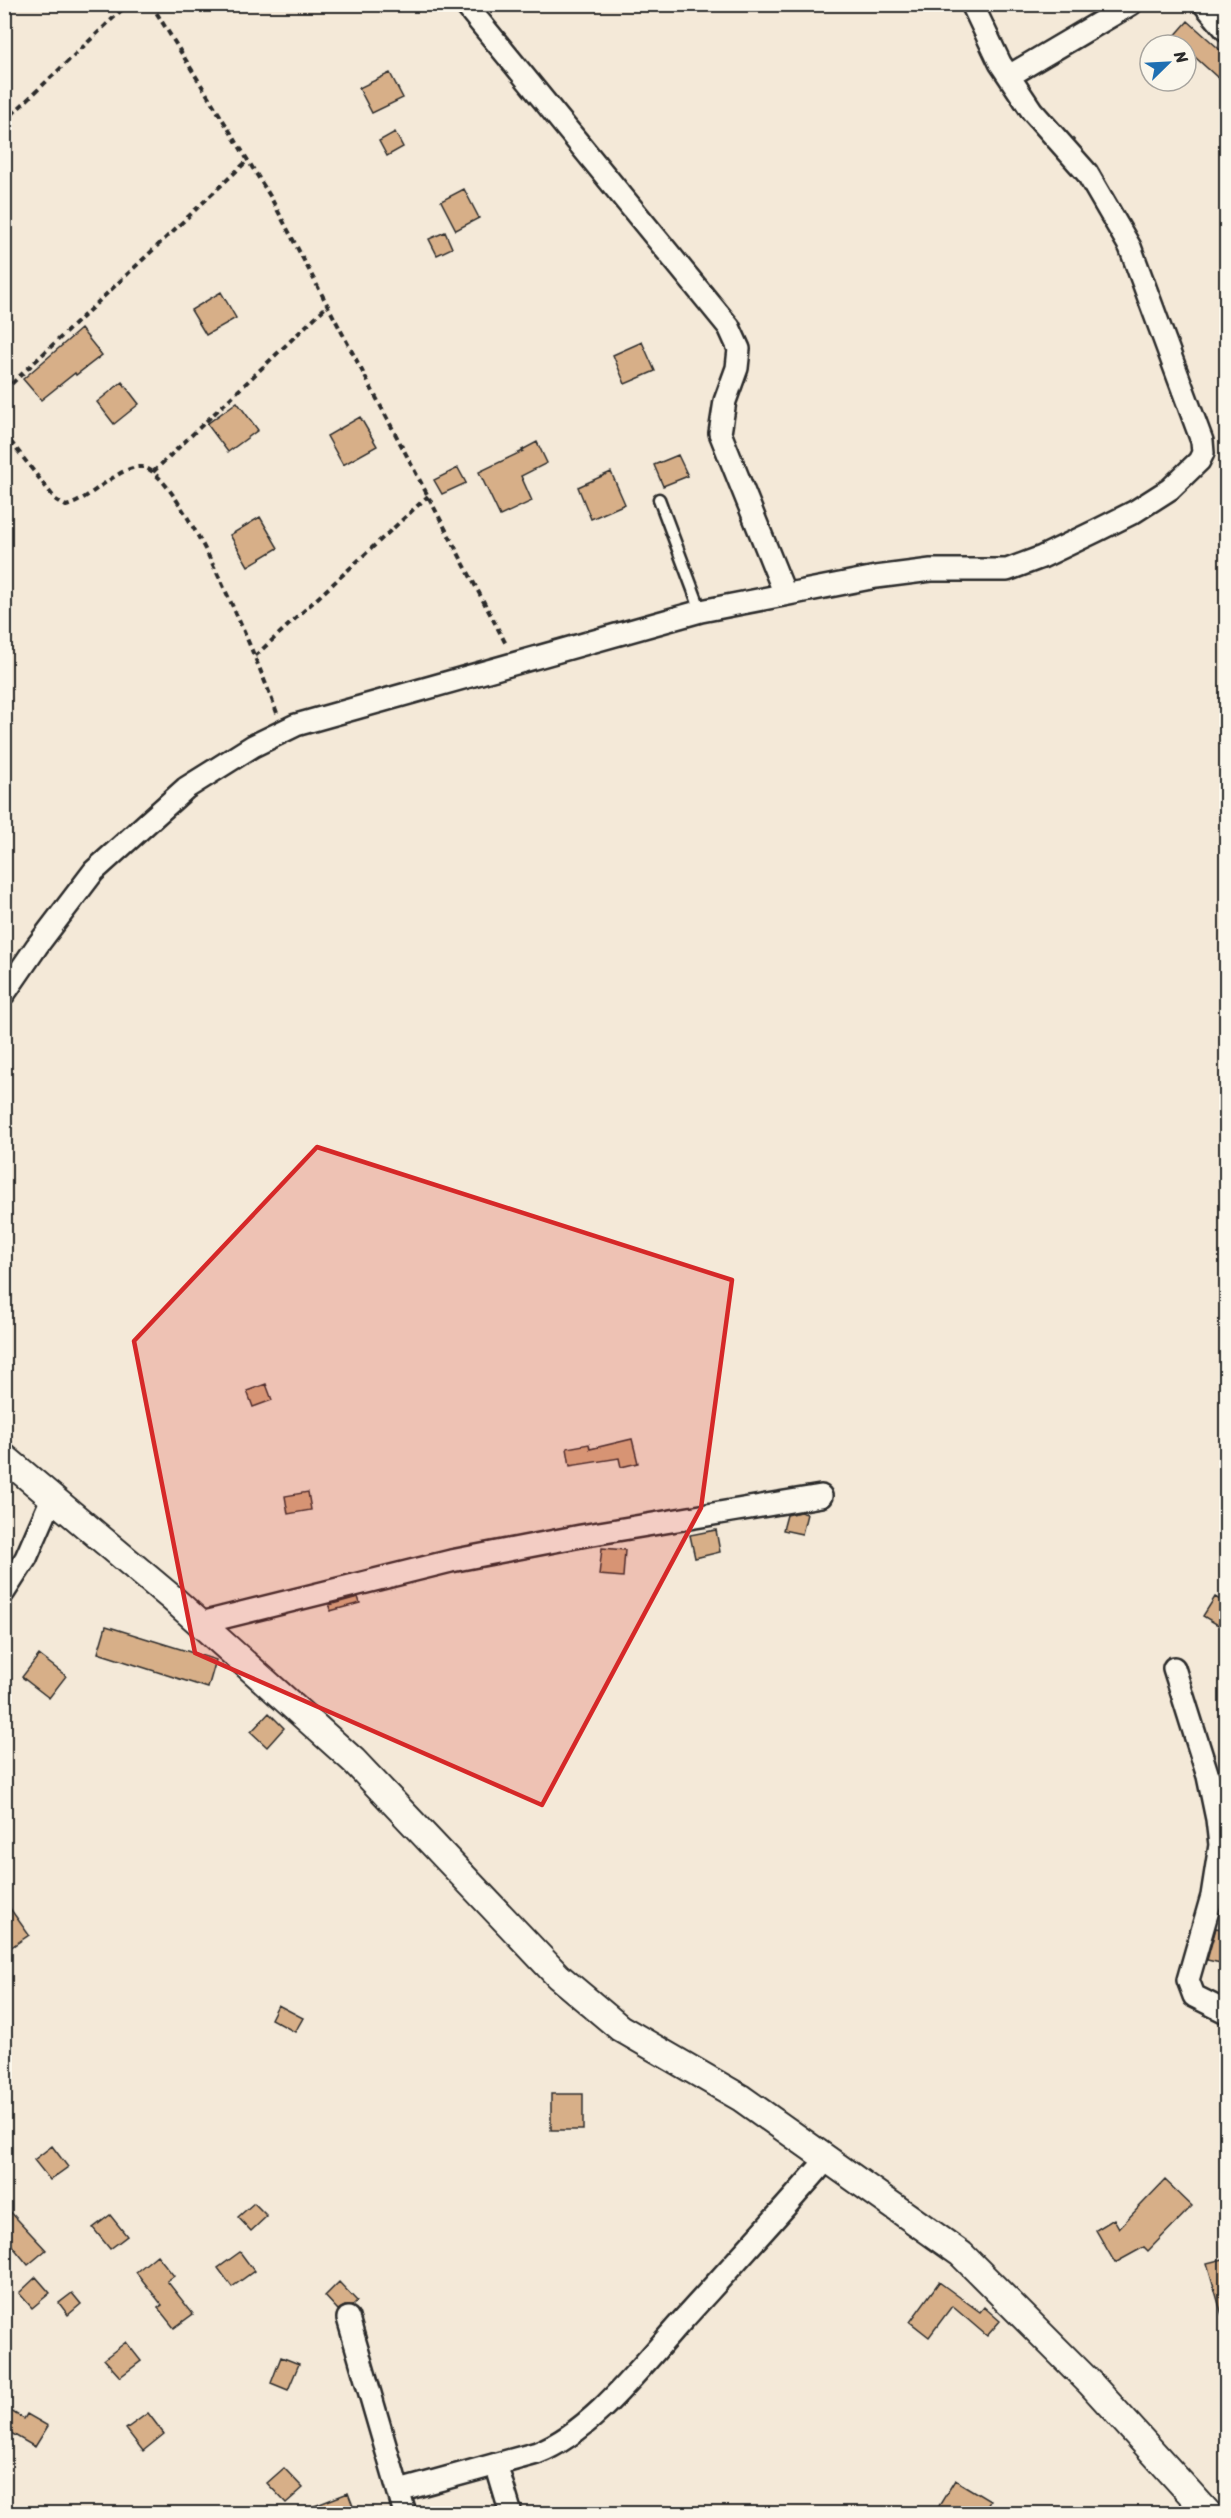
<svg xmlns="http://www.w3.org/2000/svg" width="1231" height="2518" font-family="Sriracha,sans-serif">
	<rect width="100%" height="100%" fill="#f4e9d8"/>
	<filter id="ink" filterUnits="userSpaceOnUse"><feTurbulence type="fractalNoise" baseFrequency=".0167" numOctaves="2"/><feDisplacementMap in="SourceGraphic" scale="12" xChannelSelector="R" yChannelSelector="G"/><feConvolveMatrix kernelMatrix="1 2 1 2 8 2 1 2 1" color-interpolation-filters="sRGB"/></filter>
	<g filter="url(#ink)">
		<!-- building -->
		<path fill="#d7af88" stroke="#2b2b2b" stroke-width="1.5" d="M1188 21 1227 56V86L1186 49V45H1181L1173 38Z
			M390 73 403 98 372 113 359 88Z
			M395 132 403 147 387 156 379 141Z
			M464 189 479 218 456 230 441 201Z
			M445 232 452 248 437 255 429 239Z
			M221 292 236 318 206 335 191 310Z
			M81 329 102 355 76 375 75 373 41 400 23 379Z
			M642 342 655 371 625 384 613 355Z
			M122 382 139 404 114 424 97 402Z
			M237 402 258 430 228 452 207 424Z
			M360 417 377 446 343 465 327 436Z
			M537 442 547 463 521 476 532 501 500 516 479 472 523 451 522 450Z
			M678 455 688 476 663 486 654 465Z
			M458 468 466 483 442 494 434 480Z
			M611 472 625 504 591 519 578 487Z
			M260 517 278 548 248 566 230 535Z
			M266 1384 272 1400 253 1407 247 1391Z
			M632 1439 638 1463 621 1467 619 1458 570 1466 567 1448 589 1444 590 1449Z
			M308 1492 311 1510 288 1514 285 1496Z
			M800 1512 807 1514 802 1534 783 1530 787 1515Z
			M716 1530 720 1552 695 1558 690 1535Z
			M602 1548 625 1550 623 1577 599 1575Z
			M358 1597 360 1603 330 1611 329 1605Z
			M1215 1597 1227 1604V1611L1218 1625 1203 1616Z
			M106 1626 216 1660 208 1688 98 1653Z
			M39 1655 66 1676 49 1698 22 1677Z
			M269 1713 284 1728 267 1747 251 1732Z
			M4 1900 29 1935 4 1952Z
			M1216 1928 1227 1930 1221 1963 1207 1960Z
			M278 2005 303 2018 295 2032 271 2019Z
			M551 2094H583V2130H551Z
			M52 2146 68 2167 50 2180 34 2160Z
			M1165 2180 1192 2206 1148 2251 1144 2247 1115 2263 1096 2230 1114 2219 1119 2228Z
			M254 2203 267 2216 251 2231 238 2217Z
			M4 2205 46 2250 28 2265 4 2236Z
			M110 2215 127 2236 110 2249 93 2228Z
			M240 2252 254 2271 232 2287 218 2268Z
			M157 2255 174 2276 167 2281 193 2314 174 2328 158 2308 162 2305 136 2272Z
			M1227 2258V2314L1222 2315 1207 2263Z
			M36 2277 50 2293 32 2308 19 2293Z
			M339 2282 357 2301 352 2306H345L338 2310 325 2296Z
			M939 2282 980 2312 984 2307 1000 2321 987 2336 952 2306 929 2337 910 2322Z
			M72 2293 81 2304 68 2315 59 2303Z
			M126 2342 141 2361 120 2377 104 2359Z
			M281 2357 299 2364 288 2390 271 2383Z
			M4 2407 24 2419 27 2414 48 2426 35 2447 4 2429Z
			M148 2413 164 2434 143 2451 126 2429Z
			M284 2468 303 2488 286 2503 267 2483Z
			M955 2480 990 2501 983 2514H934Z
			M348 2493 356 2514H299V2512Z"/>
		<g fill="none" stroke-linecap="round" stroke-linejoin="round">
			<defs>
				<path id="service" d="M659 499 701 611"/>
				<path id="minor" d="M465 4 729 327 739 349 737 368 725 401 720 433 785 594
					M1204 4 1226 30
					M1009 76 1131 4
					M4 994 37 946 94 871 186 788 253 746 296 725 701 611 876 577 931 570H1007L1042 557 1096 531 1134 512 1170 489 1199 461 1203 453 1202 441 1130 247 1087 173 1032 111 1000 63 972 4
					M4 1592 26 1558 53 1496
					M201 1623 451 1561 581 1536 821 1496
					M1174 1668 1208 1776 1217 1819 1220 1845 1212 1896 1188 1980 1194 1996 1226 2012
					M348 2318 405 2514
					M496 2464 511 2514
					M399 2491 537 2453C592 2432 641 2366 681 2322 730 2268 779 2215 827 2159"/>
				<path id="tertiary" d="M4 1457 173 1599 354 1761 558 1976 620 2028 741 2098 961 2254 1090 2383 1209 2514"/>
			</defs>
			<!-- service casing -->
			<use href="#service" stroke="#2b2b2b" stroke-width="15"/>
			<!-- minor casing -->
			<use href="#minor" stroke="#2b2b2b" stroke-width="26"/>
			<!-- tertiary casing -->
			<use href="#tertiary" stroke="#2b2b2b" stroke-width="30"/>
			<!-- path -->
			<path stroke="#2b2b2b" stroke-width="4" stroke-dasharray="6 4.5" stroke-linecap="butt" d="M151 4 270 196 507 646
				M4 122 128 4
				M4 391 248 160
				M4 433 56 500 66 506C90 500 119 465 142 467 181 471 263 674 277 713
				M153 472 328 305
				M255 656 428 496"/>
			<!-- service -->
			<use href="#service" stroke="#fbf7ec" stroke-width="10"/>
			<!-- minor -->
			<use href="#minor" stroke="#fbf7ec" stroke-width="21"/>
			<!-- tertiary -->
			<use href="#tertiary" stroke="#fbf7ec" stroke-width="26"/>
		</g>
	</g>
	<!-- marked area -->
	<path fill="#d62828" fill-opacity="0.2" stroke="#d62828" stroke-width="4.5" stroke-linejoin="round" d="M317 1147 732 1280 701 1508 542 1805 195 1653 134 1341Z"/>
	<!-- margin -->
	<rect width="1231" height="2518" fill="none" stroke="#fbf7ec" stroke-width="24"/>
	<rect x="12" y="12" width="1207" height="2494" fill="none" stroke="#2b2b2b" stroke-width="2" filter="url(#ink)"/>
	<!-- north arrow -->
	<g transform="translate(1168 63) rotate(66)"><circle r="28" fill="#fbf7ec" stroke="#a8a59f" stroke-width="1.5"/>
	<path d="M0-4.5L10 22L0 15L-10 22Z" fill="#1f6fb2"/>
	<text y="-9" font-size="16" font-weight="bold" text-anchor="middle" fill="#2b2b2b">N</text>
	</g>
</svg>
